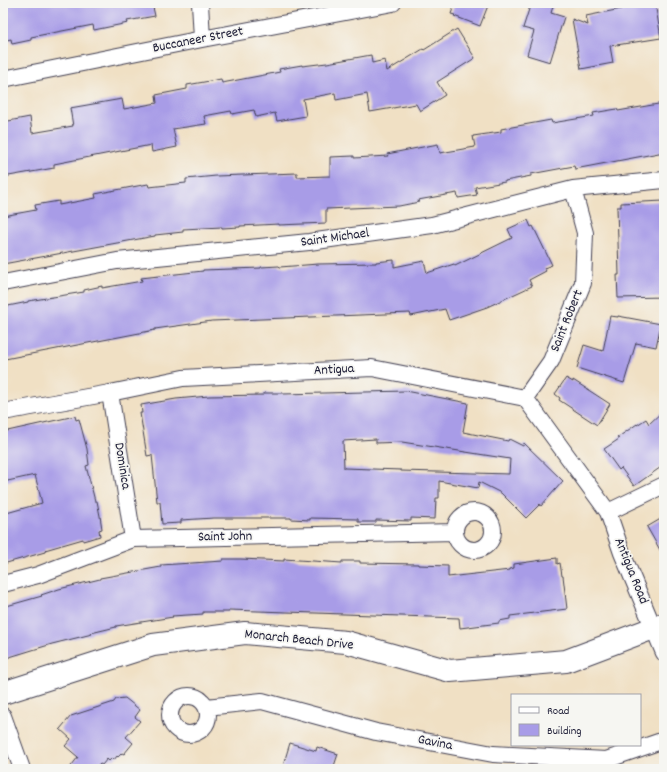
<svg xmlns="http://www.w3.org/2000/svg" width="667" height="772" font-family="Dekko,sans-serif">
	<rect width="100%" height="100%" fill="#f6f6f2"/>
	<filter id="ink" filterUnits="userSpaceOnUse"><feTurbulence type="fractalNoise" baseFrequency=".025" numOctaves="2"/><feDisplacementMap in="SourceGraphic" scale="8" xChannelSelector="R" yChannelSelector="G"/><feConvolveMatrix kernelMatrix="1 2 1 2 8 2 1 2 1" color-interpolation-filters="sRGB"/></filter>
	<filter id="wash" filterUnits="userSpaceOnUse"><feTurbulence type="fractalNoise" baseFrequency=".012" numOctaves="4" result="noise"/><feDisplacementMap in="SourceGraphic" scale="16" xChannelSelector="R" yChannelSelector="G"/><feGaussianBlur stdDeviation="0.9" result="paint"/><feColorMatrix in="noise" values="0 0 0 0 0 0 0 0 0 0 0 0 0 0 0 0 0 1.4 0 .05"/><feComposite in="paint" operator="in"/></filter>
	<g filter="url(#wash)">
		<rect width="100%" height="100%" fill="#f0e0c4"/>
		<g id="blocks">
			<!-- building -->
			<path fill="#a89ce7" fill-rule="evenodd" d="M16 3H152L155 16 127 21 128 23 94 30 93 25 31 37V40L12 44 11 39 3 41V5Z
				M455 3H489L480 26 454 16 455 15 451 14Z
				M531 3H554L551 13 564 17 550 62 527 55 534 31 523 28Z
				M620 3H655L661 38 610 46 613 63 581 69 572 19 588 25 586 16 621 9Z
				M457 29 475 58 437 82 445 95 420 111 416 104 370 112 367 94 336 100 335 93 303 99 306 116 277 121 275 113 256 117 254 110 232 114 231 111 204 116 206 124 173 129 177 147 152 152 151 145 54 164V168L3 177V122L30 117 32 133 73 126 70 108 122 99 124 109 157 103 156 95 187 89V85L221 79 222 83 280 72 279 69 302 65V66L327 63 371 55 372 63 385 60 387 71 423 49 424 50Z
				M664 103V152L575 169 574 166 531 174V176L505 181V182L475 187 477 195 458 198 457 193 418 200 419 202 399 206 326 209V223L279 225V224L240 226V227L222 228V227L183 229V232L155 235V236L3 264V216L36 210 35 205 59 201V205L96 198 95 194 148 184 149 187 186 183V179L216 176 297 173V177L330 176V157L354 156V158L388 156 387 154 438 144 440 153 475 147 473 136 501 132V129L551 120 552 123 594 116 593 113 617 109 618 111Z
				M664 201V297L618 298 617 275H619L617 207H621V203Z
				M528 220 531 227 533 226 552 265 544 268 546 271 529 280 532 286 487 307 449 320 445 309 411 316 410 313 212 321 155 329V330L5 359 3 349V307L28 302V301L84 292V290L102 286V288L142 281 141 278 203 271V270L261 268V267L279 266 280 267 318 264 376 263V262L394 260V267L424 261 427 273 454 264 455 266 512 238 508 229Z
				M610 316 618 317V316L661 324 656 347 636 343 624 383 577 368 584 345 603 351Z
				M566 378 573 382V380L610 404 597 425 559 400 560 398 555 394Z
				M406 391 468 403 463 432 508 441 509 439 523 446 524 443 563 481 541 506 540 504 526 518 501 493 479 482 478 488 439 481V498H436L435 519 411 518V521L376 520V522H358V519L310 518V520L291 519V518H214L181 520V523L162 524 160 502H157L152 455 147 456 140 413H142L141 405 176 399 209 396 264 395V393H282L283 394ZM376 439V443L402 442 510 459 509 474 401 471V470L344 468 343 441Z
				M664 410V465L634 486 621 468 619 470 604 449 619 439 617 438 637 424V425L646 419 649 424Z
				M75 416 76 420 79 419 87 449 89 465 86 466 95 501H97L100 516 102 529 99 530 100 536 83 541V539L45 550V552L3 564V514L42 503 35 475 3 482V432Z
				M664 517V557L647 527Z
				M557 558V564L560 563 562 576H563L567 609 510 616V619L499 621V623L460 628 459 618 229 610V612H203V614L172 616 173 617 116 626V627L91 633 92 634 52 644 3 659V607L42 596 41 595 59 589 100 579V578L161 567V565L223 561V559H241L284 561V559L342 563V561H360V563L418 564V565L448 566V577L510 570V569L514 568V564Z
				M125 698 140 710 135 717 140 721 126 737 133 743 124 754 122 753 118 757 117 756 114 760 112 758 109 761 107 759 102 765 100 764 95 769H69L78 757 65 746 71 739 60 729 71 716 114 702 116 699Z
				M290 743 316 751 317 747 338 754 333 769H282Z"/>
		</g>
	</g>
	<g filter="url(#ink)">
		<use href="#blocks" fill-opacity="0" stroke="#413e50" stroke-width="1"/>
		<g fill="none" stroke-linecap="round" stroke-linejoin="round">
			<defs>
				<path id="street" d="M200 3 202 39
					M3 79 202 39 393 3
					M3 283 117 261 309 242 432 225 573 189 664 180
					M110 393 133 539
					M525 398 551 361 583 283 585 233 573 189
					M3 412 110 393 183 378 372 368 525 398 608 512 622 553 664 653
					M608 512 664 485
					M455 531a19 19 0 1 1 38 0a19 19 0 1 1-38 0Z
					M3 584 38 575 133 539 455 532
					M170 715a19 19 0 1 1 38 0a19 19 0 1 1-38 0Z
					M206 707 262 701 376 732 493 754 606 760 664 740
					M3 716 22 769"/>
				<path id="secondary" d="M3 693 153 645 245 633 346 642 450 671 566 661 664 624"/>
			</defs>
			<!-- street casing -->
			<use href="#street" stroke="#413e50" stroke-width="18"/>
			<!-- secondary casing -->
			<use href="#secondary" stroke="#413e50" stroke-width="24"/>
			<!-- street -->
			<use href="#street" stroke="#fff" stroke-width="16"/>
			<!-- secondary -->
			<use href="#secondary" stroke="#fff" stroke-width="22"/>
		</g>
	</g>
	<g text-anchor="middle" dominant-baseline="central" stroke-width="3.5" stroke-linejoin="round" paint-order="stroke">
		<!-- street labels -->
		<g font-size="14" fill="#22223b" stroke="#f6f6f2">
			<text transform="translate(198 40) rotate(-11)">Buccaneer Street</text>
			<text transform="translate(335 238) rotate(-8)">Saint Michael</text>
			<text transform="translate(567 321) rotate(-68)">Saint Robert</text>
			<text transform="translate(334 370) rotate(-3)">Antigua</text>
			<text transform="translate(122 466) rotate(81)">Dominica</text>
			<text transform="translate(225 537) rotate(-1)">Saint John</text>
			<text transform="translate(631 571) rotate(68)">Antigua Road</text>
			<text transform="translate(299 640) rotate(6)">Monarch Beach Drive</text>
			<text transform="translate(435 743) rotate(11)">Gavina</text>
		</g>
	</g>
	<!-- margin -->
	<rect width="667" height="772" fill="none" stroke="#f6f6f2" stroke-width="16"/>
	<!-- legend -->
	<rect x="511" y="694" width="130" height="52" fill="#f6f6f2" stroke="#a1a1a9"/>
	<rect x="519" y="707" width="20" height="6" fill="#ffffff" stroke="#a1a1a9"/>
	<text x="547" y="714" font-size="12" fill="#22223b">Road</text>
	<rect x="519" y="724" width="20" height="12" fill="#a89ce7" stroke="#a1a1a9"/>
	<text x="547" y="734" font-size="12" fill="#22223b">Building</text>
</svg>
